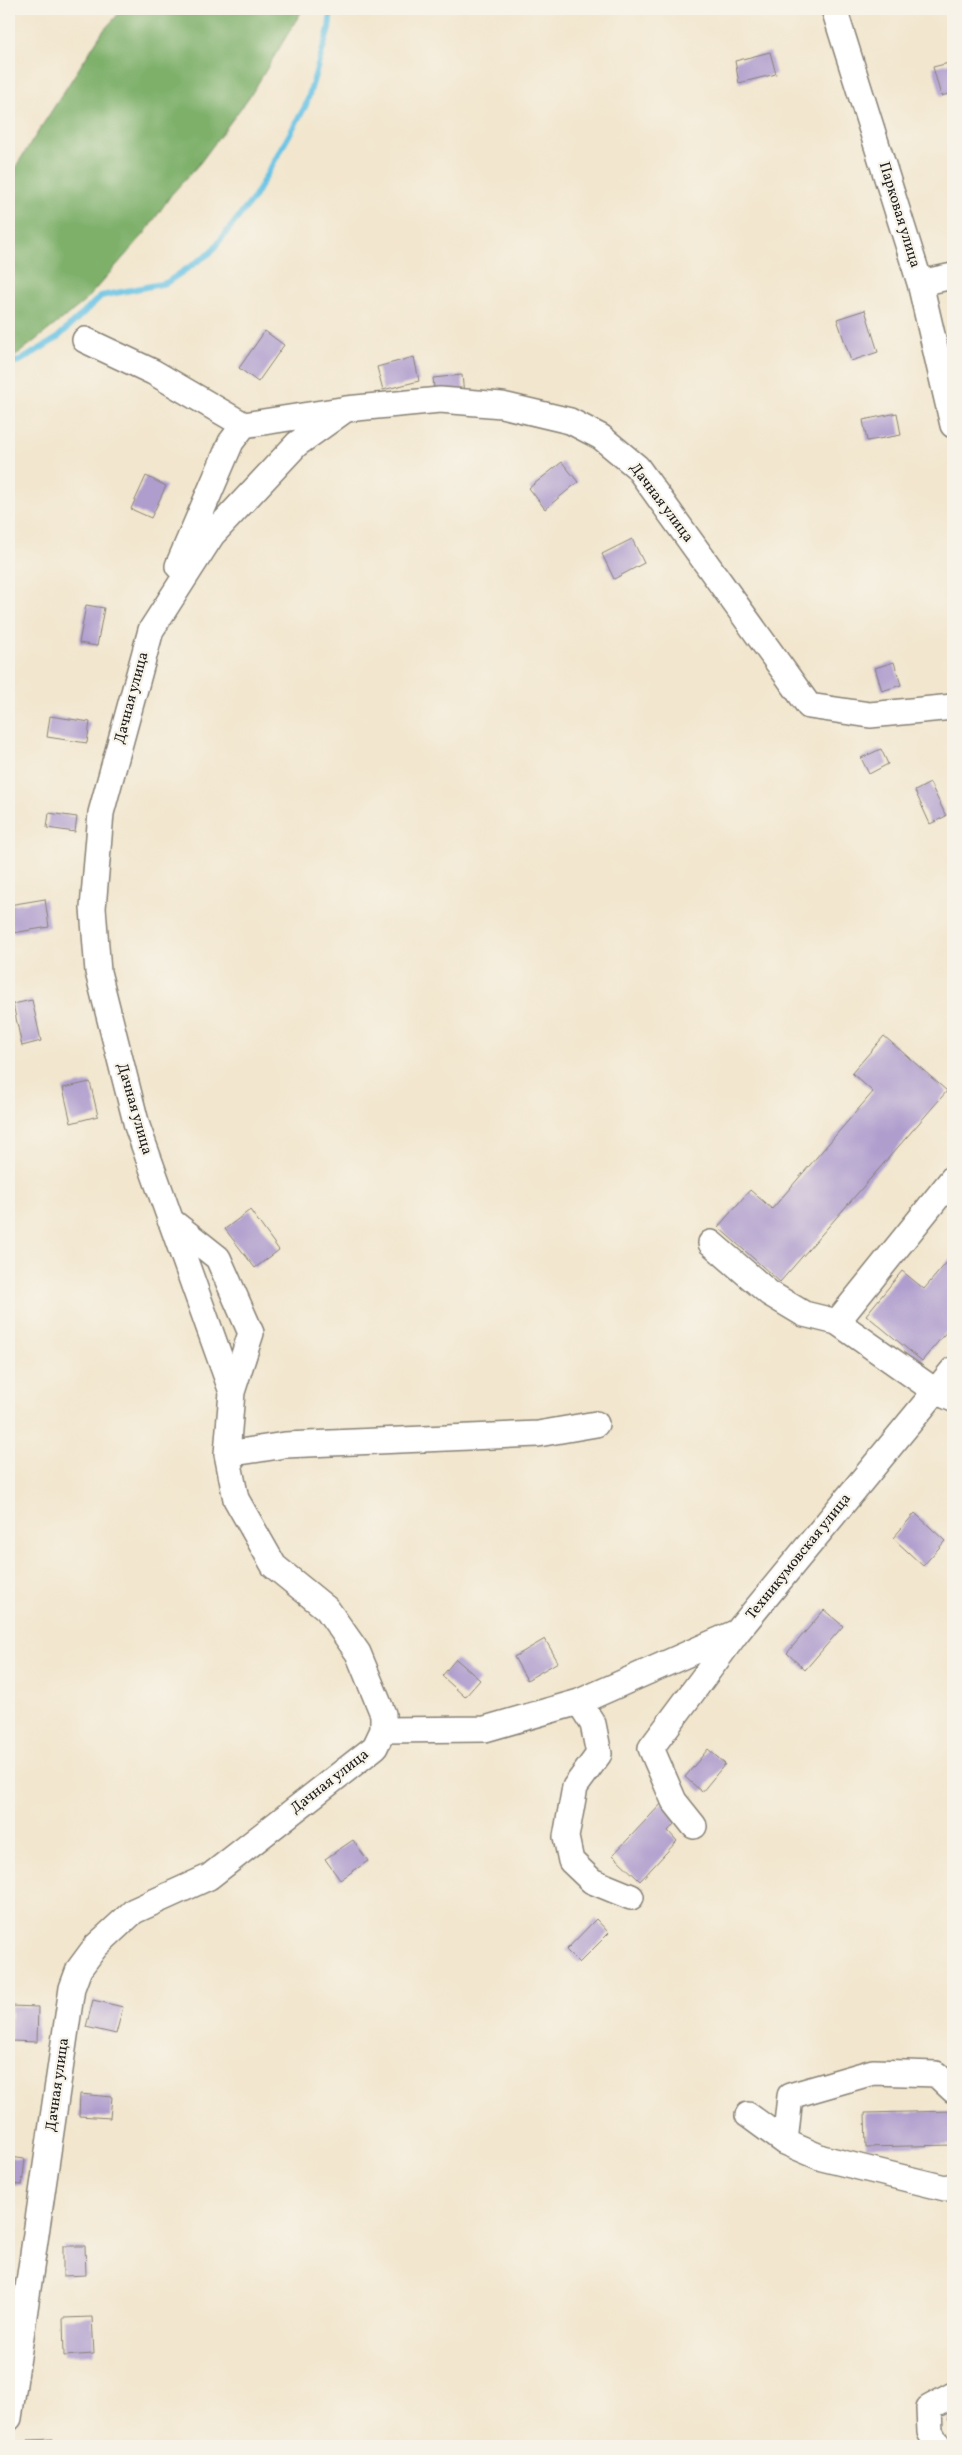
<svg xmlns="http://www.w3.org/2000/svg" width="962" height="2455" font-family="Vollkorn,serif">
	<rect width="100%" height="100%" fill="#f7f3e8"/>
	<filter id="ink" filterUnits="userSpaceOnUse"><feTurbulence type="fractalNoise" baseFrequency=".02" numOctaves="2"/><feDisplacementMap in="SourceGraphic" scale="10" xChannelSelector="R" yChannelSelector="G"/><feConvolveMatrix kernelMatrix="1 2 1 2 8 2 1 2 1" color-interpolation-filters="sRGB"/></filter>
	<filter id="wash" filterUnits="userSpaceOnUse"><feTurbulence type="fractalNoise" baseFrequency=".0096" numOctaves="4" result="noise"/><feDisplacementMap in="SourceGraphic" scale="20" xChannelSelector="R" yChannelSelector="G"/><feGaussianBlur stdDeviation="1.12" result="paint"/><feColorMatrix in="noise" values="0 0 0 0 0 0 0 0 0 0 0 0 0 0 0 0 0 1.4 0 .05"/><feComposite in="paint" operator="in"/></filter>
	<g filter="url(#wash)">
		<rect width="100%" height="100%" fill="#f2e6ce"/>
		<!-- forest -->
		<path fill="#7eb06a" stroke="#4d6643" d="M123 9H303L252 93 200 163 171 195 145 233 84 302 9 361V177L103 31Z"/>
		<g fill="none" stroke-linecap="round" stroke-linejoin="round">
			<!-- stream -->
			<path stroke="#66c2e4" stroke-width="6" d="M9 363 20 361 56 339 101 296 166 283 210 253 253 199 306 105 329 29 331 9"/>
		</g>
		<g id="blocks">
			<!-- building -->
			<path fill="#af9dce" d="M770 52 776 74 739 83 735 61Z
				M953 62V93L941 96 933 67Z
				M865 310 878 352 851 361 837 319Z
				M265 331 284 345 258 382 239 368Z
				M414 357 419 381 383 390 377 367Z
				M462 375 464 394 435 397 433 378Z
				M897 413 901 435 867 441 863 420Z
				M562 462 578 482 545 509 529 488Z
				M146 476 166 486 151 518 131 509Z
				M632 539 644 563 614 579 602 554Z
				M86 605 104 608 97 646 79 643Z
				M894 662 901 685 882 691 875 668Z
				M50 716 90 722 87 743 47 737Z
				M881 749 888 764 869 774 861 758Z
				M930 783 946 816 930 824 915 791Z
				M49 813 77 817 75 832 47 828Z
				M45 899 49 927 13 933 9 905Z
				M32 1000 41 1041 22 1046 13 1004Z
				M884 1036 947 1091 780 1282 718 1227 750 1190 772 1209 873 1092 852 1073Z
				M90 1082 98 1116 71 1123 63 1088Z
				M250 1210 279 1250 255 1268 225 1229Z
				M953 1255V1324L922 1361 866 1315 902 1271 924 1289Z
				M915 1513 945 1541 923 1566 893 1538Z
				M824 1610 843 1626 805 1670 787 1653Z
				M545 1639 558 1662 527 1680 514 1657Z
				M456 1659 480 1680 465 1697 442 1676Z
				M708 1749 725 1764 702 1792 685 1777Z
				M664 1801 680 1817 668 1831 677 1841 640 1881 613 1855Z
				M353 1840 368 1861 340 1880 325 1859Z
				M596 1919 609 1933 579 1963 566 1950Z
				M93 2000 123 2007 116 2034 86 2027Z
				M11 2006 38 2007 37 2042 11 2041Z
				M80 2094 112 2097 110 2118 79 2116Z
				M953 2111V2145L866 2147 865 2113Z
				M9 2157 25 2159 22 2185 9 2184Z
				M63 2246H85L86 2275 63 2276Z
				M92 2317 94 2354 64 2356 63 2318Z
				M953 2415V2429L947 2418Z
				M53 2439V2446H29L28 2440Z"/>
		</g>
	</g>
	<g filter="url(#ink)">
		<use href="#blocks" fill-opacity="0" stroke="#878175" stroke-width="1"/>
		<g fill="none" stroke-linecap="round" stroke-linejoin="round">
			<defs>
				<path id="minor" d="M834 9 920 283 953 425
					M920 283 953 276
					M85 340 153 372 244 425
					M178 566 231 442 244 425 341 410
					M170 1220 218 1258 251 1333 232 1392
					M711 1243 769 1293 804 1314 837 1322 935 1391 953 1399
					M837 1322 953 1178
					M227 1454 285 1445 538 1434 596 1424
					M579 1702 593 1724 599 1754 575 1787 566 1837 571 1861 592 1881 631 1897
					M383 1730 485 1729 579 1702 735 1633
					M694 1826 674 1801 651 1748 738 1631 953 1370
					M748 2115 785 2142 822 2158 945 2188 953 2186
					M785 2142 790 2096 873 2072 936 2074 953 2090
					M9 2418 72 1988 79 1969 96 1946 134 1911 209 1877 375 1747 383 1730V1714L358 1653 327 1609 274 1566 236 1499 227 1454 232 1392 137 1126 98 972 93 908 101 813 151 630 212 535 297 444 346 409 440 400 502 405 570 421 601 437 637 467 809 706 870 715 953 707
					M938 2446 930 2432 929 2408 953 2395"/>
			</defs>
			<!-- minor casing -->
			<use href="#minor" stroke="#878175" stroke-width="28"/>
			<!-- minor -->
			<use href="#minor" stroke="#fff" stroke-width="25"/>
		</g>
	</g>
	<g text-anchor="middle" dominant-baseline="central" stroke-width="4.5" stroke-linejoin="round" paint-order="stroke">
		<!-- street labels -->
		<g font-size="15" fill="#1c1c1c" stroke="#f7f3e8">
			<text transform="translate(899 215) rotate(73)">Парковая улица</text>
			<text transform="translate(661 503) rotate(53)">Дачная улица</text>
			<text transform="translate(132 698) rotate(-75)">Дачная улица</text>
			<text transform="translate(134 1109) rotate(74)">Дачная улица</text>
			<text transform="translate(799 1557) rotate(-51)">Техникумовская улица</text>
			<text transform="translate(330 1782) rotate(-38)">Дачная улица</text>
			<text transform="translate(58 2085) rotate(-82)">Дачная улица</text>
		</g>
	</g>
	<!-- margin -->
	<rect width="962" height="2455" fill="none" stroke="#f7f3e8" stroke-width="30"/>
</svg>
